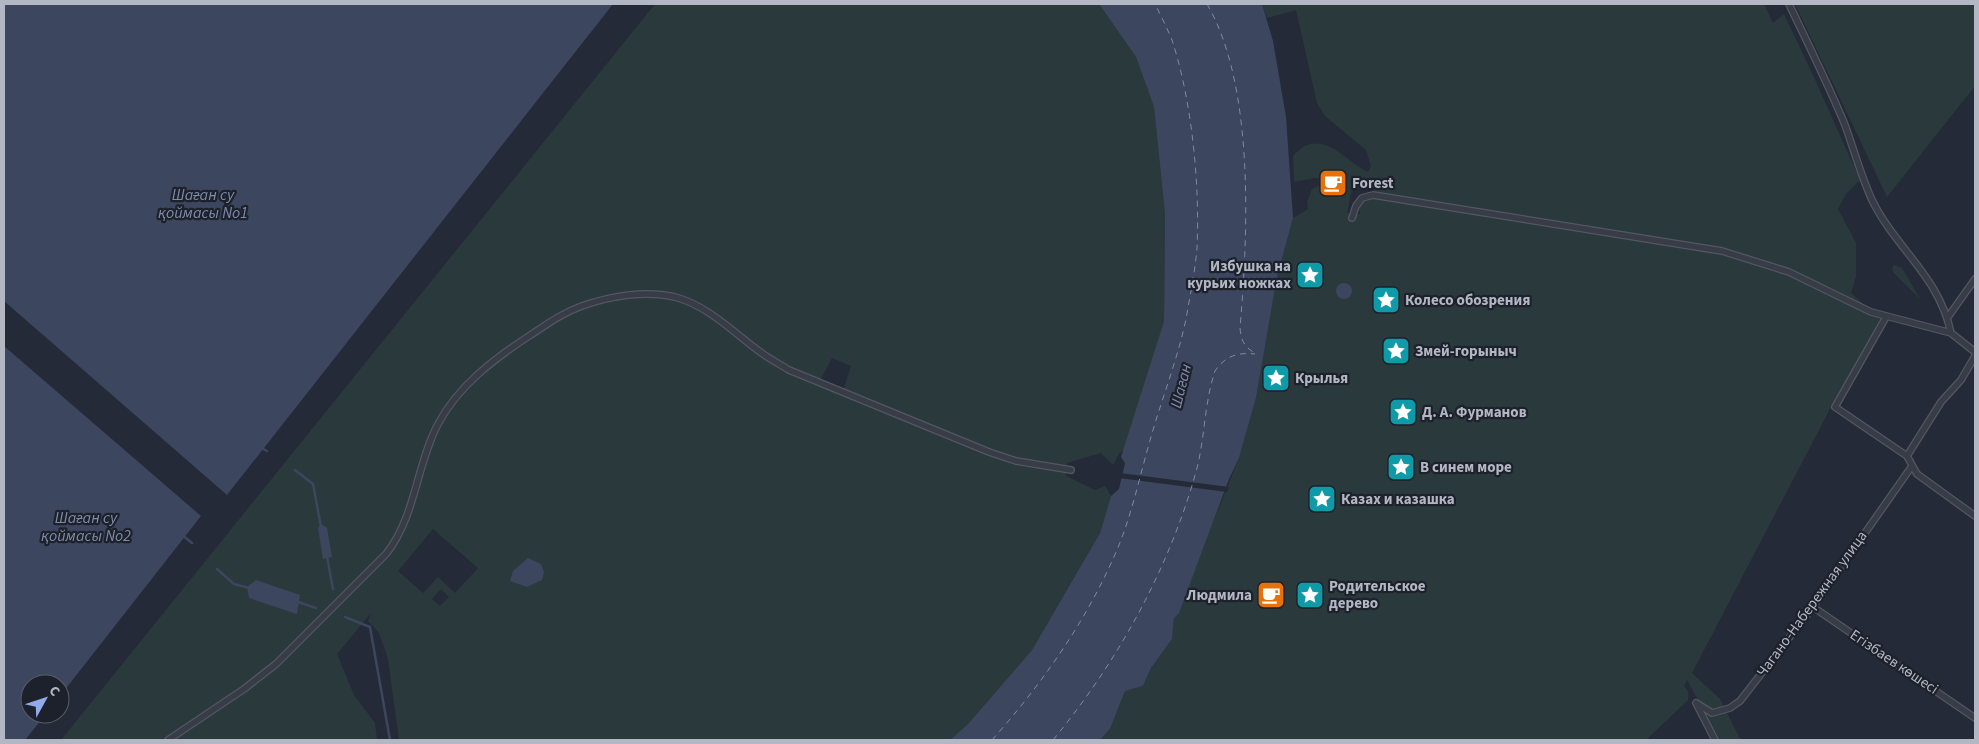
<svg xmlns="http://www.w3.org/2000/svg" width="1979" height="744" font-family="'Source Sans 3',sans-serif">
	<rect width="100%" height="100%" fill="#242a37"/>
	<!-- green -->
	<path fill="#2a3a3c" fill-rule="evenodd" d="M655 4H1099L1136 57 1154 107 1165 214 1164 321 1125 448 1119 454 1113 465 1101 453 1067 463 1066 476 1095 490 1105 486 1111 496 1100 533 1032 650 967 725 950 740H399L388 659 379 633 368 621 371 613 337 654 354 695 375 723 377 740H61ZM832 358 851 366 843 391 819 382ZM433 529 478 568 455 593 438 577 423 593 398 571ZM441 589 449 597 440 606 432 599Z
		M1262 4H1764L1773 23 1784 14 1812 73 1860 180 1846 194 1838 209 1856 243V276L1851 293 1880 319 1831 407 1692 673 1720 699 1739 737 1743 740H1720L1687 680 1684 686 1688 691V700L1646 740H1100L1110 729 1125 691 1143 686 1151 668 1172 639 1174 618 1239 458 1256 398 1277 277 1293 218 1308 209 1307 202 1312 189 1322 184 1325 178H1314L1294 182 1293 156C1296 153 1301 148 1305 146 1329 135 1348 163 1368 172L1371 166 1366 150 1325 116 1317 103 1296 10 1267 18ZM1373 179 1375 197 1364 199 1359 207 1360 214 1347 213 1352 188 1366 189V183Z
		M1795 4H1975V86L1887 197Z
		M1894 265 1902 268 1920 299 1893 272 1892 268Z"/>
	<!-- water -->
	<path fill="#3c465e" d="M4 4H613L227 495 4 301Z
		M1099 4H1262L1273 41 1286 117 1293 218 1277 277 1256 398 1239 458 1229 479 1179 613 1174 618 1172 639 1151 668 1143 686 1125 691 1110 729 1100 740H950L967 725 1032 650 1100 533 1111 496 1119 489 1125 463 1121 457 1164 321 1165 214 1154 107 1136 57Z
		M1336 291a8 8 0 1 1 16 0a8 8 0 1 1-16 0Z
		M4 346 201 516 60 696V684H30V714H46L25 740H4Z
		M321 524 327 528 332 557 323 559 318 528Z
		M528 558 541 564 544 572 542 580 527 587 510 581 513 571Z
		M256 580 300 595 297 614 249 598 247 587Z"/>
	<!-- pier -->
	<path fill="#242a37" d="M1120 473 1229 487 1227 492 1119 478Z"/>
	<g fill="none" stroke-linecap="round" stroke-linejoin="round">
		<!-- stream -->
		<path stroke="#3c465e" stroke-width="2.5" d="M261 448 267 451
			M295 470 313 484 321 527
			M182 535 192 543
			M327 557 333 589
			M217 569 234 584 249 588
			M298 602 316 608
			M345 617 370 627 390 740"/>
		<!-- ferry -->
		<path stroke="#7e8ba8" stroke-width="1" stroke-dasharray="6 5" stroke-linecap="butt" d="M1207 4C1255 86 1248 235 1240 328 1241 340 1244 347 1255 353
			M992 740C1040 686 1083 626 1113 559 1132 518 1140 473 1153 430 1164 393 1178 357 1186 319 1190 296 1195 272 1197 248 1200 185 1192 101 1172 40 1167 28 1161 16 1155 4
			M1053 740C1118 661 1168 571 1196 472 1205 439 1204 404 1215 371 1225 356 1238 352 1255 354"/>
		<defs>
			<path id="minor" d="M1789 4C1808 44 1828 84 1845 125 1854 150 1861 176 1872 200 1896 249 1939 276 1951 333
				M1352 218 1356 206 1362 198 1373 195 1722 251 1789 272 1871 312 1951 333 1975 352
				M1886 317 1835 407 1907 456 1917 474 1975 516
				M1948 317 1975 279
				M1907 456 1941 402 1961 380 1975 356
				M1813 607 1975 718
				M1696 703 1712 713 1730 708 1740 701 1813 607 1912 466
				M1697 705 1715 740
				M168 740 244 689 276 664 386 554C416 516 416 466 438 424 458 386 494 359 529 336 546 325 562 313 582 306 610 296 645 290 675 297 709 306 735 334 763 354 772 360 781 365 789 370L989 452 1016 461 1071 470"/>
		</defs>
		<!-- minor casing -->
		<use href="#minor" stroke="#535762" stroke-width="8"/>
		<!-- minor -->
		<use href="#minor" stroke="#383c47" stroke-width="5.5"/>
	</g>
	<!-- icons -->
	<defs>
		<symbol id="cafe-square" viewBox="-11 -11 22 22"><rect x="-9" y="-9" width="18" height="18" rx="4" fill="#e8710a" stroke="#1d212c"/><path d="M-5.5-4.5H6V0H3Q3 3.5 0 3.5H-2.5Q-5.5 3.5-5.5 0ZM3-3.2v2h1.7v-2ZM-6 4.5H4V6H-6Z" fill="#fff"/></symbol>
		<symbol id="sight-square" viewBox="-11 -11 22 22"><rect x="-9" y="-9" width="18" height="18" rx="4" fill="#0f9aa8" stroke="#1d212c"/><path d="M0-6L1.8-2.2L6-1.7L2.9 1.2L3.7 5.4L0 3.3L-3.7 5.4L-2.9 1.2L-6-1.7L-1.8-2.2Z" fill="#fff"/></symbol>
	</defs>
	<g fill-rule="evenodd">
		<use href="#cafe-square" x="1317" y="167" width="32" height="32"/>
		<use href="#sight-square" x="1294" y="259" width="32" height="32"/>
		<use href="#sight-square" x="1370" y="284" width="32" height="32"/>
		<use href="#sight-square" x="1380" y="335" width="32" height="32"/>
		<use href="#sight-square" x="1260" y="362" width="32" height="32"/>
		<use href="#sight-square" x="1387" y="396" width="32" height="32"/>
		<use href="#sight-square" x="1385" y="451" width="32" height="32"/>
		<use href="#sight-square" x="1306" y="483" width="32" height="32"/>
		<use href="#cafe-square" x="1255" y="579" width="32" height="32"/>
		<use href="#sight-square" x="1294" y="579" width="32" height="32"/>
	</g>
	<g text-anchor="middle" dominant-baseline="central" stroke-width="4.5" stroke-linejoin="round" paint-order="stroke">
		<!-- poi labels -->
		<g font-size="15" font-weight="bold" fill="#b3b7c3" stroke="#1d212c" text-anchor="start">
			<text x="1352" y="183">Forest</text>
			<text x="1291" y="266" text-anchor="end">Избушка на<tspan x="1291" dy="17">курьих ножках</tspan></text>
			<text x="1405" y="300">Колесо обозрения</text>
			<text x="1415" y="351">Змей-горыныч</text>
			<text x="1295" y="378">Крылья</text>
			<text x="1422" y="412">Д. А. Фурманов</text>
			<text x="1420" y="467">В синем море</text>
			<text x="1341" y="499">Казах и казашка</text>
			<text x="1329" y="586">Родительское<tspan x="1329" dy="17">дерево</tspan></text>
			<text x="1252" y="595" text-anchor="end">Людмила</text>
		</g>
		<!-- street labels -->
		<g font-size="15" fill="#b3b7c3" stroke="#1d212c">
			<text transform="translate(1812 604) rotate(-54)">Чагано-Набережная улица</text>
			<text transform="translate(1894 662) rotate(34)">Егізбаев көшесі</text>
		</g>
		<!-- water labels -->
		<g font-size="16" font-style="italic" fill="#7e8ba8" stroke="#1d212c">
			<text x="203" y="195">Шаған су<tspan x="203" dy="18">қоймасы No1</tspan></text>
			<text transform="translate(1181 386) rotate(-76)">Шаған</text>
			<text x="86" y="518">Шаған су<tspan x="86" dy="18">қоймасы No2</tspan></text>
		</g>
	</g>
	<!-- border -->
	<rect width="1979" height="744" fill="none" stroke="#b3b7c3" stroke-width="10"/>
	<!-- north arrow -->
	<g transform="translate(45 699) rotate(50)"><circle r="24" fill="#1d212c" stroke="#595d68"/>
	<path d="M0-4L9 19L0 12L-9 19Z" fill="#91aaea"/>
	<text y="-8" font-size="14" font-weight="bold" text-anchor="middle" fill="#b3b7c3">С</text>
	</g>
</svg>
